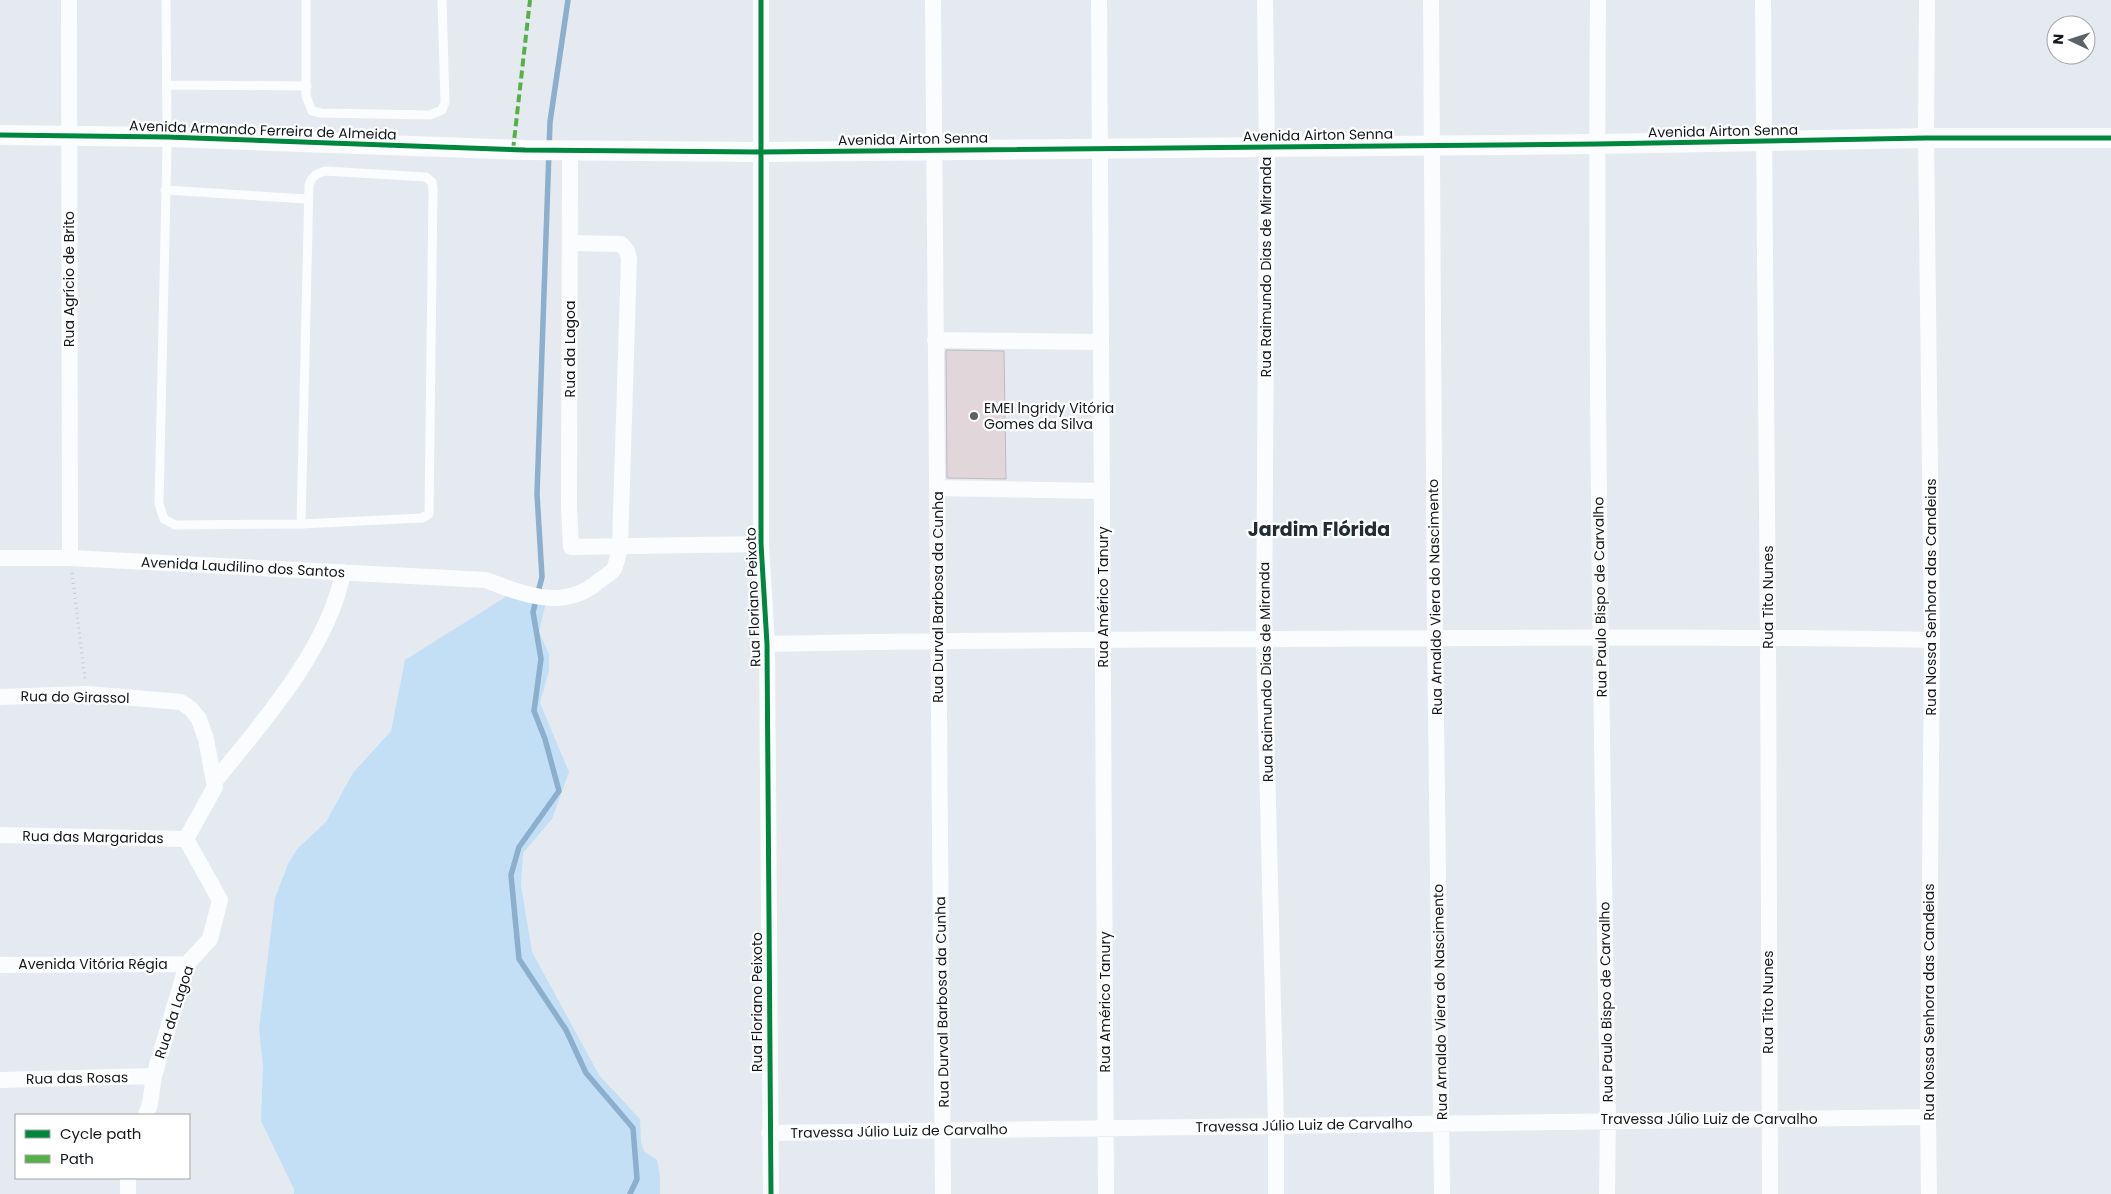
<svg xmlns="http://www.w3.org/2000/svg" width="2111" height="1194" font-family="Poppins,sans-serif">
	<rect width="100%" height="100%" fill="#e4eaf0"/>
	<!-- green -->
	<path fill="#c3dff6" d="M523 586 547 598 539 632 549 654V671L540 703 569 772 552 819 523 853 521 885 532 952 599 1075 640 1119 641 1142 644 1151 657 1160 660 1176V1194H294V1189L261 1121 263 1066 259 1029 275 898 288 864 297 849 326 822 353 773 391 731 405 660Z"/>
	<g fill="none" stroke-linecap="round" stroke-linejoin="round">
		<!-- stream -->
		<path stroke="#8bafcc" stroke-width="5.5" d="M568 0 550 122 537 494 542 577 533 612 541 659 534 711 545 739 559 791 519 847 511 875 519 959 566 1030 586 1073 633 1128 637 1179 630 1194"/>
	</g>
	<!-- building -->
	<path fill="#e1d7da" stroke="#bbbbbe" d="M946 350 1004 351 1006 479 947 478Z"/>
	<g fill="none" stroke-linecap="round" stroke-linejoin="round">
		<!-- path -->
		<path stroke="#c7c9cc" stroke-width="3" stroke-dasharray="1 4" stroke-linecap="butt" d="M72 573 85 679"/>
		<!-- service -->
		<path stroke="#fbfcfd" stroke-width="9" d="M166 0 167 146 159 504 164 519 175 525 301 524 422 518 429 514 433 189 432 182 426 177 325 171C316 174 312 176 309 185L301 524
			M306 0V96L312 111 321 113 430 115 442 110 445 102 442 0
			M167 85 307 86
			M165 190 307 199"/>
		<!-- minor -->
		<path stroke="#fbfcfd" stroke-width="16" d="M69 0 70 558
			M761 0V544L767 644 771 1194
			M933 0 943 1194
			M1099 0 1106 1194
			M1265 0 1267 147 1264 639 1276 1126V1194
			M1431 0 1435 637 1442 1194
			M1598 0C1595 373 1602 747 1608 1120L1607 1194
			M1763 0 1768 637 1770 1194
			M1927 0 1926 138 1932 640 1928 1117 1929 1194
			M570 151 569 508 571 547 761 544
			M935 340 1101 342
			M937 488 1102 491
			M0 558H70L486 580C524 595 565 611 599 581 603 578 611 573 614 569 617 563 618 553 620 546L629 258 627 251 621 244 570 243
			M767 644C933 640 1098 640 1264 639 1487 638 1709 636 1932 640
			M0 697 87 694 181 702 191 709 199 719 206 739 215 787 186 839 220 900 210 939 187 964 154 1076 150 1104 146 1115
			M214 782C261 725 330 646 343 572
			M0 835 186 839
			M0 965 187 964
			M0 1080 154 1076
			M769 1133 1928 1117
			M128 1178V1194"/>
		<!-- tertiary -->
		<path stroke="#fbfcfd" stroke-width="20" d="M0 135 167 137 525 150 759 152 1597 144 1926 138H2111"/>
		<!-- quiet -->
		<path stroke="#55b145" stroke-width="4" stroke-dasharray="8 4" stroke-linecap="butt" d="M513 150 530 0"/>
		<defs>
			<path id="cycleway" d="M761 0V544L767 644 771 1194
				M0 135 167 137 525 150 759 152 1597 144 1926 138H2111"/>
		</defs>
		<!-- cycleway casing -->
		<use href="#cycleway" stroke="#fff" stroke-width="8"/>
		<!-- cycleway -->
		<use href="#cycleway" stroke="#00873e" stroke-width="5"/>
	</g>
	<!-- markers -->
	<circle fill="#5c6266" stroke="#fff" stroke-width="2" cx="974" cy="416" r="5"/>
	<g text-anchor="middle" dominant-baseline="central" stroke-width="4.5" stroke-linejoin="round" paint-order="stroke">
		<!-- street labels -->
		<g font-size="14" fill="#13181c" stroke="#fff">
			<text transform="translate(263 130) rotate(2)">Avenida Armando Ferreira de Almeida</text>
			<text transform="translate(1723 131) rotate(-1)">Avenida Airton Senna</text>
			<text transform="translate(1318 135) rotate(-1)">Avenida Airton Senna</text>
			<text transform="translate(913 139) rotate(-1)">Avenida Airton Senna</text>
			<text transform="translate(1266 267) rotate(-90)">Rua Raimundo Dias de Miranda</text>
			<text transform="translate(69 279) rotate(-90)">Rua Agrício de Brito</text>
			<text transform="translate(570 349) rotate(-90)">Rua da Lagoa</text>
			<text transform="translate(243 567) rotate(3)">Avenida Laudilino dos Santos</text>
			<text transform="translate(753 597) rotate(-92)">Rua Floriano Peixoto</text>
			<text transform="translate(938 597) rotate(-90)">Rua Durval Barbosa da Cunha</text>
			<text transform="translate(1103 597) rotate(-90)">Rua Américo Tanury</text>
			<text transform="translate(1435 597) rotate(-91)">Rua Arnaldo Viera do Nascimento</text>
			<text transform="translate(1600 597) rotate(-91)">Rua Paulo Bispo de Carvalho</text>
			<text transform="translate(1768 597) rotate(-90)">Rua Tito Nunes</text>
			<text transform="translate(1931 597) rotate(-90)">Rua Nossa Senhora das Candeias</text>
			<text transform="translate(1266 672) rotate(-91)">Rua Raimundo Dias de Miranda</text>
			<text transform="translate(75 697) rotate(1)">Rua do Girassol</text>
			<text transform="translate(93 837) rotate(1)">Rua das Margaridas</text>
			<text x="93" y="964">Avenida Vitória Régia</text>
			<text transform="translate(757 1002) rotate(-90)">Rua Floriano Peixoto</text>
			<text transform="translate(942 1002) rotate(-91)">Rua Durval Barbosa da Cunha</text>
			<text transform="translate(1105 1002) rotate(-90)">Rua Américo Tanury</text>
			<text transform="translate(1440 1002) rotate(-91)">Rua Arnaldo Viera do Nascimento</text>
			<text transform="translate(1606 1002) rotate(-91)">Rua Paulo Bispo de Carvalho</text>
			<text transform="translate(1768 1002) rotate(-90)">Rua Tito Nunes</text>
			<text transform="translate(1929 1002) rotate(-90)">Rua Nossa Senhora das Candeias</text>
			<text transform="translate(174 1012) rotate(-72)">Rua da Lagoa</text>
			<text transform="translate(77 1078) rotate(-1)">Rua das Rosas</text>
			<text x="1709" y="1119">Travessa Júlio Luiz de Carvalho</text>
			<text transform="translate(1304 1125) rotate(-1)">Travessa Júlio Luiz de Carvalho</text>
			<text transform="translate(899 1131) rotate(-1)">Travessa Júlio Luiz de Carvalho</text>
		</g>
		<!-- poi labels -->
		<g font-size="14" fill="#13181c" stroke="#fff" text-anchor="start">
			<text x="984" y="408">EMEI lngridy Vitória<tspan x="984" dy="16">Gomes da Silva</tspan></text>
		</g>
		<!-- district labels -->
		<g font-size="19" font-weight="bold" fill="#222c34" stroke="#fff">
			<text x="1319" y="529">Jardim Flórida</text>
		</g>
	</g>
	<!-- legend -->
	<rect x="15" y="1114" width="175" height="65" fill="#ffffff" stroke="#a1a3a4"/>
	<rect x="25" y="1130" width="25" height="8" fill="#00873e" stroke="#a1a3a4"/>
	<text x="60" y="1139" font-size="15" fill="#13181c">Cycle path</text>
	<rect x="25" y="1155" width="25" height="8" fill="#55b145" stroke="#a1a3a4"/>
	<text x="60" y="1164" font-size="15" fill="#13181c">Path</text>
	<!-- north arrow -->
	<g transform="translate(2071 40) rotate(274)"><circle r="24" fill="#ffffff" stroke="#a1a3a4"/>
	<path d="M0-4L9 19L0 12L-9 19Z" fill="#5c6266"/>
	<text y="-8" font-size="14" font-weight="bold" text-anchor="middle" fill="#13181c">N</text>
	</g>
</svg>
